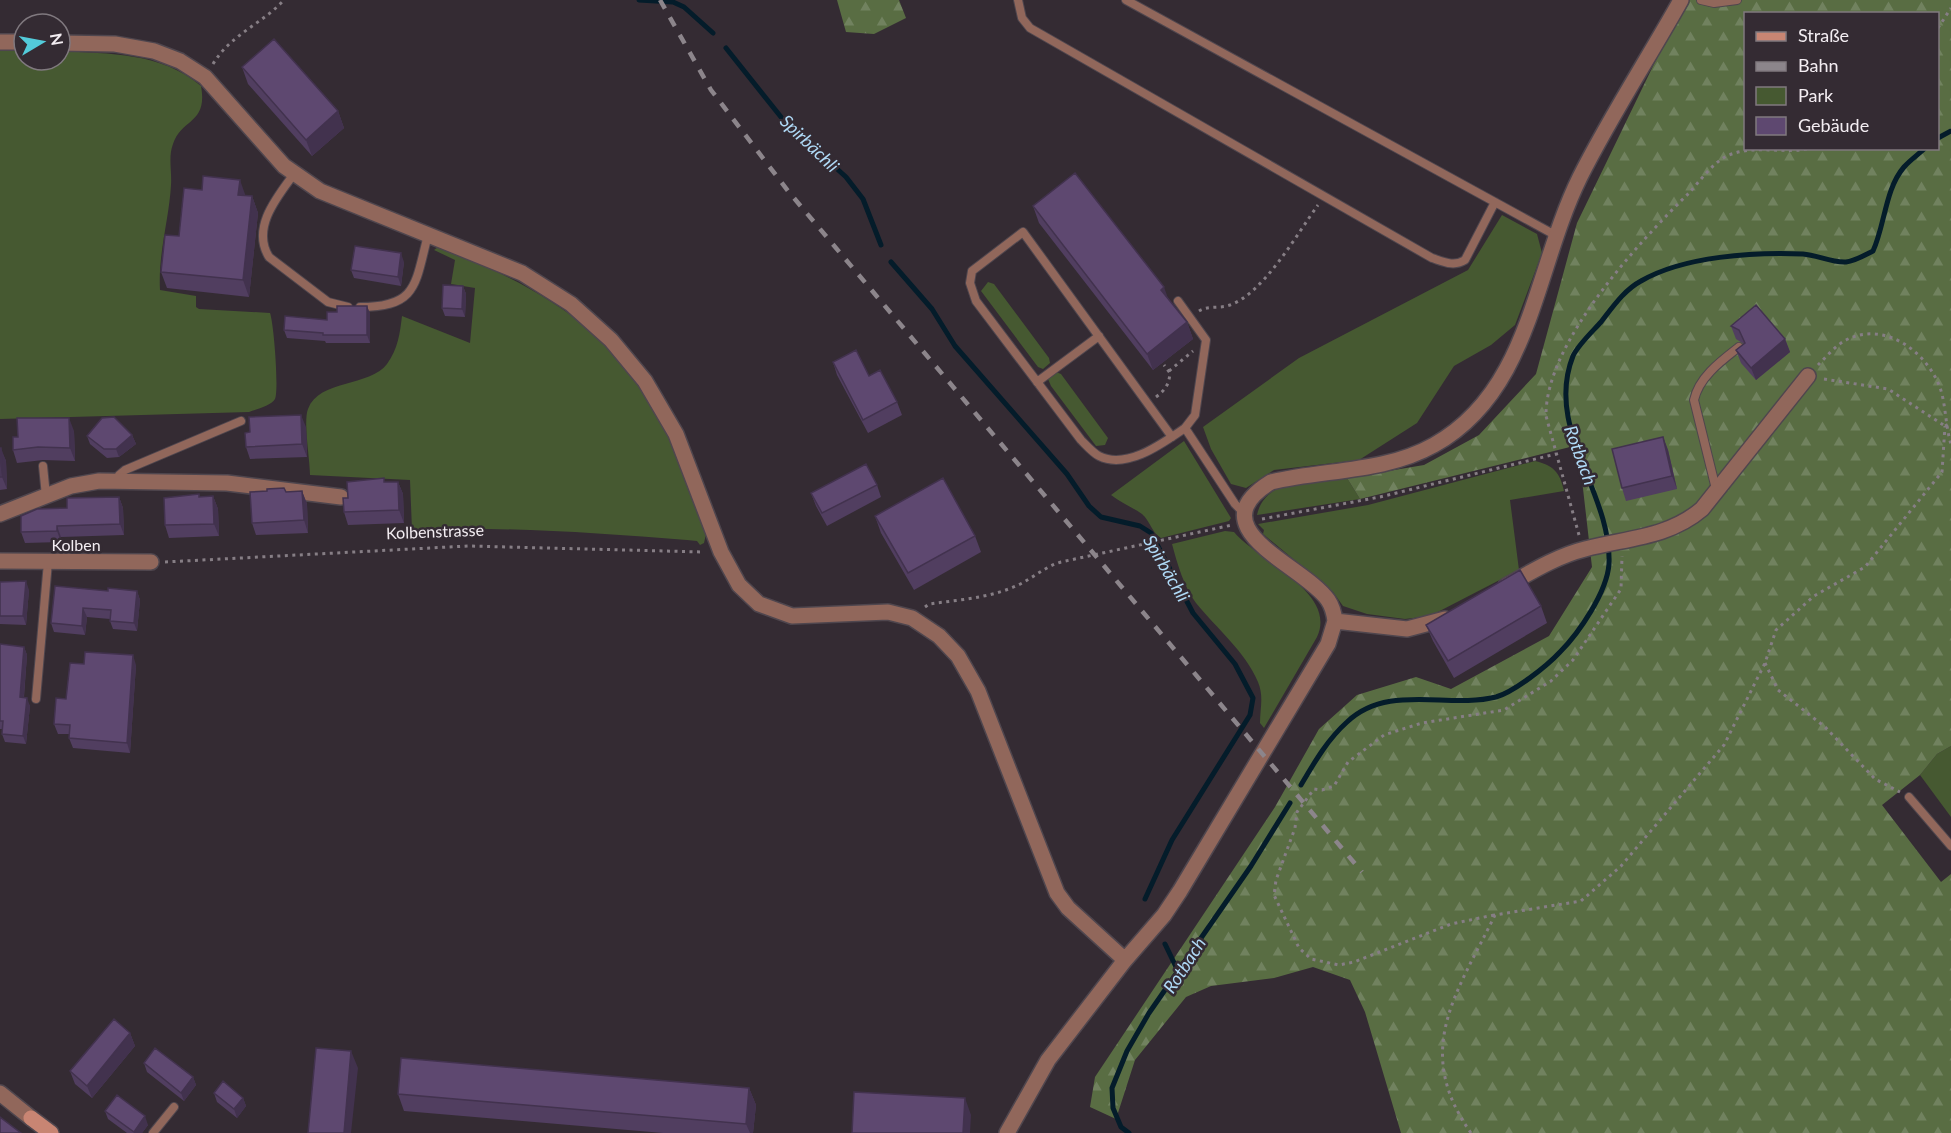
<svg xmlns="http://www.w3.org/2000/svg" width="1951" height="1133" font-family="Lato,sans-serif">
	<defs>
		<pattern id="forest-firs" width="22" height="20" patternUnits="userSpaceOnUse" patternTransform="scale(1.5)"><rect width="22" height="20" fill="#596d43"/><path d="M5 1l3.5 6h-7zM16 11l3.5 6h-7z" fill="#71825f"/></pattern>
	</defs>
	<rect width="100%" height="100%" fill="#342b33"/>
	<!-- green -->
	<path fill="#465931" d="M24 49V60H60V51C110 54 161 52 201 86 208 124 182 118 173 144 168 157 172 171 171 185 169 220 158 253 160 290L196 296V307L199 309 270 313C274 324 279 391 275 399 271 406 256 409 249 412L0 419V50Z
		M1502 215 1537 234 1542 253 1515 325 1491 345 1454 366 1417 423 1359 460 1274 470 1246 488 1231 484 1211 449 1203 427 1299 358 1468 270Z
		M438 247C527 281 609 325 656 411 677 450 691 493 706 534L704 543 700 545 697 541 687 540C595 533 504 526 412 530L410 480 310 475C310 459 303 422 308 409 319 379 370 387 387 364 398 349 400 333 402 316L470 343 475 288 451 284 455 260 434 250Z
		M988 282 994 284 1049 358 1050 363 1043 369 1038 367 981 291Z
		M1056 372 1061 374 1108 438 1105 445 1096 446 1051 386 1048 379Z
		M1184 441 1231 518 1229 521 1161 538C1152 533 1150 521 1142 514 1132 507 1121 503 1111 495Z
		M1535 461C1553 465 1560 472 1564 491L1510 500 1519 570 1430 616 1405 619 1367 614 1343 606 1333 592 1263 534 1264 530 1258 524 1368 505Z
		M1347 478 1360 499 1257 515C1265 477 1315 480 1347 478Z
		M1225 531 1234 532C1258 561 1338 592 1317 637L1264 728 1260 723C1260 709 1264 696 1258 682 1245 651 1217 629 1196 603 1184 587 1177 563 1172 544Z
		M1951 746V817L1920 775 1937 754Z"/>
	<!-- forest -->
	<path fill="url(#forest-firs)" fill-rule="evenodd" d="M837 0H899L906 18 874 34 846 32Z
		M1685 0H1951V746L1937 754 1920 775 1882 805 1941 882 1951 874V1133H1401L1365 1012 1350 980 1313 967 1274 978 1211 986 1186 997 1135 1060 1116 1119 1090 1107 1095 1077 1275 807 1319 729 1357 695 1416 677 1451 689 1549 636 1592 567 1578 445 1360 499 1347 478 1424 465 1479 435 1536 374 1577 223ZM1746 14H1938V148H1746Z"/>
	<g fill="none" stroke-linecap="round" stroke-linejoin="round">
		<!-- stream -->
		<path stroke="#041c2a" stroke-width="5" d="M639 0 673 2 684 7 713 33
			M726 48 785 122 846 177 863 199 881 245
			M1938 138 1951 131
			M891 262 932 309 955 346 1067 474 1089 506 1101 517 1140 526 1151 533 1193 613 1235 664 1253 698 1250 715 1172 840 1145 899
			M1301 785C1314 763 1327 740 1347 722 1388 683 1447 709 1496 697 1514 692 1547 666 1560 652 1579 633 1607 592 1609 564 1612 492 1544 429 1573 356 1578 345 1592 332 1601 322 1612 308 1624 290 1641 281 1684 256 1754 252 1803 254 1817 255 1832 263 1846 262 1855 261 1865 255 1873 251 1885 225 1885 189 1904 167 1910 160 1919 154 1925 148
			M1165 944 1178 971
			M1129 1133 1121 1127 1113 1108 1112 1088 1127 1051 1149 1013 1251 866 1290 803"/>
		<defs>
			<path id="service" d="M1018 0 1022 18 1030 28 1432 258C1444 262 1454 267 1465 260L1495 202
				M1126 0 1555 235
				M1701 0 1714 3 1737 0
				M294 174C277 197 251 228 269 257L328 302 348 307
				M1178 301 1206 340 1195 415 1185 428 1235 504 1245 514
				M360 307C418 307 415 284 428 235
				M1037 382 1099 336
				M1172 437 1023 232 972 271 970 283 976 301 1081 440C1086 445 1093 453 1099 456 1127 470 1163 443 1185 428
				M43 466 46 496
				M118 481 119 475 125 470 241 421
				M1716 489 1694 400C1699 377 1721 361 1739 347
				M36 699 48 562
				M1909 797 1951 846
				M153 1133 174 1107"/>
			<path id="minor" d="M0 42H24
				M60 43 115 44 154 51 180 61 205 77 284 166 320 191 522 273 571 304 611 340 645 381 676 434 721 552 739 585 759 604 792 616 888 612 912 618 939 636 958 656 978 691 1057 893 1068 908 1125 960 1048 1060 1007 1133
				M0 514 71 486 99 481 227 483 341 497
				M0 561 151 562
				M1506 586C1531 572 1557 556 1585 549 1626 538 1668 538 1702 509L1808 376
				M1335 621C1334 613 1332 606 1328 600 1304 565 1195 529 1271 482 1325 469 1384 473 1434 445 1531 391 1534 270 1580 177 1610 117 1648 59 1681 0
				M1125 960 1164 915 1180 891 1328 644 1335 621 1407 629 1445 619"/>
			<path id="tertiary" d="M0 1093 31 1118"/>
			<path id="secondary" d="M31 1118 51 1133"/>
		</defs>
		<!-- service casing -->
		<use href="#service" stroke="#4f464e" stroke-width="10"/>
		<!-- minor casing -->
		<use href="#minor" stroke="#4f464e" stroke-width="18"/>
		<!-- tertiary casing -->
		<use href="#tertiary" stroke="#4f464e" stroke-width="18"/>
		<!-- secondary casing -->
		<use href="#secondary" stroke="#4f464e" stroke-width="18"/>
		<!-- path -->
		<path stroke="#867e85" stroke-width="3" stroke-dasharray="3 4.5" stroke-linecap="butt" d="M1938 28 1951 8
			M213 64C231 34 262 24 284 0
			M1199 311C1208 305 1220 309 1230 305 1264 293 1297 234 1318 205
			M1818 365C1826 357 1836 345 1846 340 1883 321 1924 349 1939 385 1946 402 1945 425 1951 444
			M1169 371 1193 351
			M1824 379 1888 389 1945 426
			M1156 397C1165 390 1169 385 1170 373L1164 365
			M1945 426 1951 423
			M1262 519 1380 497 1556 454
			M1579 535 1546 416C1545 343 1639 242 1689 193 1699 182 1712 164 1725 157 1751 143 1784 155 1811 148
			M165 562 468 546 704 552
			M925 607 929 604C958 600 989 598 1016 586 1032 579 1044 567 1061 562L1232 525
			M1765 663 1778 690 1825 727 1875 779 1900 792
			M1494 915 1451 924 1354 962 1339 965 1311 959 1299 948 1274 895 1276 880 1295 828 1297 812 1314 789 1322 790 1334 786 1348 762 1384 735 1422 723 1504 710 1551 681 1573 660 1621 589 1622 556
			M1471 1133C1412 1050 1457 993 1495 915L1581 901 1621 866 1724 745 1765 663 1776 630 1814 596 1865 567 1942 472 1945 426"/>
		<!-- service -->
		<use href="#service" stroke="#91675b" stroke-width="8"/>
		<!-- minor -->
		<use href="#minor" stroke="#91675b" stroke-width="15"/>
		<!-- tertiary -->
		<use href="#tertiary" stroke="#91675b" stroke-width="15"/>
		<!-- secondary -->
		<use href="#secondary" stroke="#c88573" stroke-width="15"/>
		<!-- rail -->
		<path stroke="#8c858b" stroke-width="4.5" stroke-dasharray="10 10" stroke-linecap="butt" d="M660 0 711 90 788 191 1362 872"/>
	</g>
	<!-- wall -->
	<path fill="#513e60" d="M242 67 338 111 344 128 312 156 248 84Z
		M245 195 252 196 258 213 249 297 167 288 161 272 179 236Z
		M1033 206 1168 298 1187 322 1193 339 1153 370 1039 223Z
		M404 262 401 286 354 278 351 270Z
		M463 286 466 294 465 317 445 316 442 308Z
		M367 306 370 314V343H326L325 341 287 338 284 330 327 320 337 312Z
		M1731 326 1785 339 1790 352 1756 380 1741 363 1736 350 1744 344 1736 339Z
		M833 362 869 376 897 402 902 415 868 433 837 375Z
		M306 427 307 457 250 459 246 447Z
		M74 431 75 461 43 460 17 463 13 450Z
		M132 435 136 444 119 457 107 458 90 444 87 436Z
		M1663 437 1668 450 1677 489 1626 501 1622 488Z
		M0 448 6 461 7 489 0 490Z
		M385 482H398L403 494 404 523 348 525 344 512 348 498Z
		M877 485 881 497 827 526 816 506 811 493Z
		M267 491 286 492 302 491 307 504 308 533 256 535 252 523Z
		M199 494 200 497 213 496 218 509 219 536 169 538 165 525Z
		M119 497 123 508 124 535 61 537V542L25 543 21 532 67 508Z
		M875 516 975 536 981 552 914 590 881 533Z
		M0 582 29 590 26 625 0 624Z
		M108 591H137L140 600 137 631 113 629 110 621V619L87 617 85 635 54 632 51 623Z
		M1541 606 1547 623 1454 678 1433 641 1426 625Z
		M0 644 24 647 27 655 24 697 30 706 26 744 5 742 2 734V729H0Z
		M84 664 136 665 130 753 73 748 69 738V734H58L54 724Z
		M130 1033 135 1046 92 1098 75 1084 70 1071Z
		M144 1063 193 1077 196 1085 184 1101 147 1072Z
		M749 1088 756 1105 753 1133H663L404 1111 398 1094Z
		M214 1093 243 1098 246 1106 237 1118 217 1102Z
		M105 1111 148 1125 142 1133H127L108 1119Z"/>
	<!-- shaded-wall -->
	<path fill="#42324e" d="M338 111 344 128 312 156 306 140Z
		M240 180 246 197 238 195Z
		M252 196 258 213 249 297 243 280Z
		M401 253 404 262 401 286 398 277Z
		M463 286 466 294 465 317 462 309Z
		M1164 287 1170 304 1161 290Z
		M367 306 370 314V343L367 335Z
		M1187 322 1193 339 1153 370 1147 354Z
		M1785 339 1790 352 1756 380 1751 368Z
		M301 415 306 427 307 457 302 444Z
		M69 418 74 431 75 461 70 448Z
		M132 435 136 444 119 457 116 449Z
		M1663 437 1668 450 1677 489 1672 476Z
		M1 448 6 461 7 489 2 477Z
		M398 482 403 494 404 523 399 510Z
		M302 491 307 504 308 533 304 520Z
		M213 496 218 509 219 536 214 524Z
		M119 497 123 508 124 535 120 524Z
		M57 526 61 537V542L57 531Z
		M26 581 29 590 26 625 23 616Z
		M137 591 140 600 137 631 134 623Z
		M83 608 87 617 85 635 82 626Z
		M24 647 27 655 23 706 20 697Z
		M133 655 136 665 130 753 127 743Z
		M27 698 30 706 26 744 23 736Z
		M130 1033 135 1046 92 1098 87 1086Z
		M351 1051 358 1068 351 1133H344Z
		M193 1077 196 1085 184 1101 181 1093Z
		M749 1088 756 1105 753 1133H750L746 1124Z
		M243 1098 246 1106 237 1118 234 1109Z
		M965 1098 971 1115 970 1133H963Z
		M145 1116 148 1125 142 1133H134V1132Z"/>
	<!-- building -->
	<path fill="#5e4870" stroke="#42324e" stroke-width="1.5" d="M274 39 338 111 306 140 242 67Z
		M1075 173 1164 287 1161 290 1187 322 1147 354 1033 206Z
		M203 176 240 180 238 195 252 196 243 280 161 272 165 235 179 236 184 188 202 190Z
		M355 246 401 253 398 277 351 270Z
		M443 285 463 286 462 309 442 308Z
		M1756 305 1785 339 1751 368 1736 350 1745 343 1739 330 1731 326Z
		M337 306H367V335H323V333L284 330 285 316 327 320V312H337Z
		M856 350 869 376 880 370 897 402 863 420 833 362Z
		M301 415 302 444 246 447 245 433 250 432 249 417Z
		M114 417 132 435 116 449H104L87 436 102 418Z
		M17 418H69L70 448 38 447 13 450V437H18Z
		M1663 437 1672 476 1622 488 1612 449Z
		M0 448H1L2 477H0Z
		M866 464 877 485 822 513 811 493Z
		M384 478V482H398L399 510 344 512 343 498H348L347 482Z
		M943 478 975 536 908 573 875 516Z
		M284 488 286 492 302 491 304 520 252 523 250 492 267 491V489Z
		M199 494V497L213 496 214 524 165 525 164 498Z
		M119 497 120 524 57 526V531L21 532V516L37 509 67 508V498Z
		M1520 570 1541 606 1448 661 1426 625Z
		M26 581 23 616H0V582Z
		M55 586 108 591V588L137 591 134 623 110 621 111 610 83 608 82 626 51 623Z
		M0 644 24 647 20 697 27 698 23 736 2 734 3 721H0Z
		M85 652 133 655 127 743 69 738 70 725 54 724 56 698 66 699 70 663 84 664Z
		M114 1019 130 1033 87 1086 70 1071Z
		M155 1048 193 1077 181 1093 144 1063Z
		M316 1048 351 1051 344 1133H308Z
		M401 1058 749 1088 746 1124 398 1094Z
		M223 1081 243 1098 234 1109 214 1093Z
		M854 1092 965 1098 963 1133H852Z
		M117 1095 145 1116 134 1132 105 1111Z
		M0 1117 21 1133H0Z"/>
	<g text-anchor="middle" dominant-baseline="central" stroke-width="5" stroke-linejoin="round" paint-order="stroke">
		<!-- street labels -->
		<g font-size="16" fill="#f3edf2" stroke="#342b33">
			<text transform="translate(435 531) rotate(-2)">Kolbenstrasse</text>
			<text x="76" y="544">Kolben</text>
		</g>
		<!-- water labels -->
		<g font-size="18" font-style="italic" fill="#afd9f6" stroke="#342b33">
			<text transform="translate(810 143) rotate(44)">Spirbächli</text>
			<text transform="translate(1581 455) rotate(70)">Rotbach</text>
			<text transform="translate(1167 568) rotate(60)">Spirbächli</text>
			<text transform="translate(1184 965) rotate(-57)">Rotbach</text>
		</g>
	</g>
	<!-- legend -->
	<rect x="1744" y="12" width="195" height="138" fill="#342b33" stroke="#80797f" stroke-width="1.5"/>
	<rect x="1756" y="32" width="30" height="9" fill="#c88573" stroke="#80797f" stroke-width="1.5"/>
	<text x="1798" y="42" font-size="18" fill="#f3edf2">Straße</text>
	<rect x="1756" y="62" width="30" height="9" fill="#8c858b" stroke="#80797f" stroke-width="1.5"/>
	<text x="1798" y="72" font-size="18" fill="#f3edf2">Bahn</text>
	<rect x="1756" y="87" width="30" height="18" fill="#465931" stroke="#80797f" stroke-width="1.5"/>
	<text x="1798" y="102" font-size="18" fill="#f3edf2">Park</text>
	<rect x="1756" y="117" width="30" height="18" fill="#5e4870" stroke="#80797f" stroke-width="1.5"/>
	<text x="1798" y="132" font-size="18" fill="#f3edf2">Gebäude</text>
	<!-- north arrow -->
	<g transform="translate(42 42) rotate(80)"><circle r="28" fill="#342b33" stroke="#80797f" stroke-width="1.5"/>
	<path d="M0-4.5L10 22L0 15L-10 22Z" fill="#53cbda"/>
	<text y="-9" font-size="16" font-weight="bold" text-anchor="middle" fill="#f3edf2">N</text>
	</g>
</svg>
